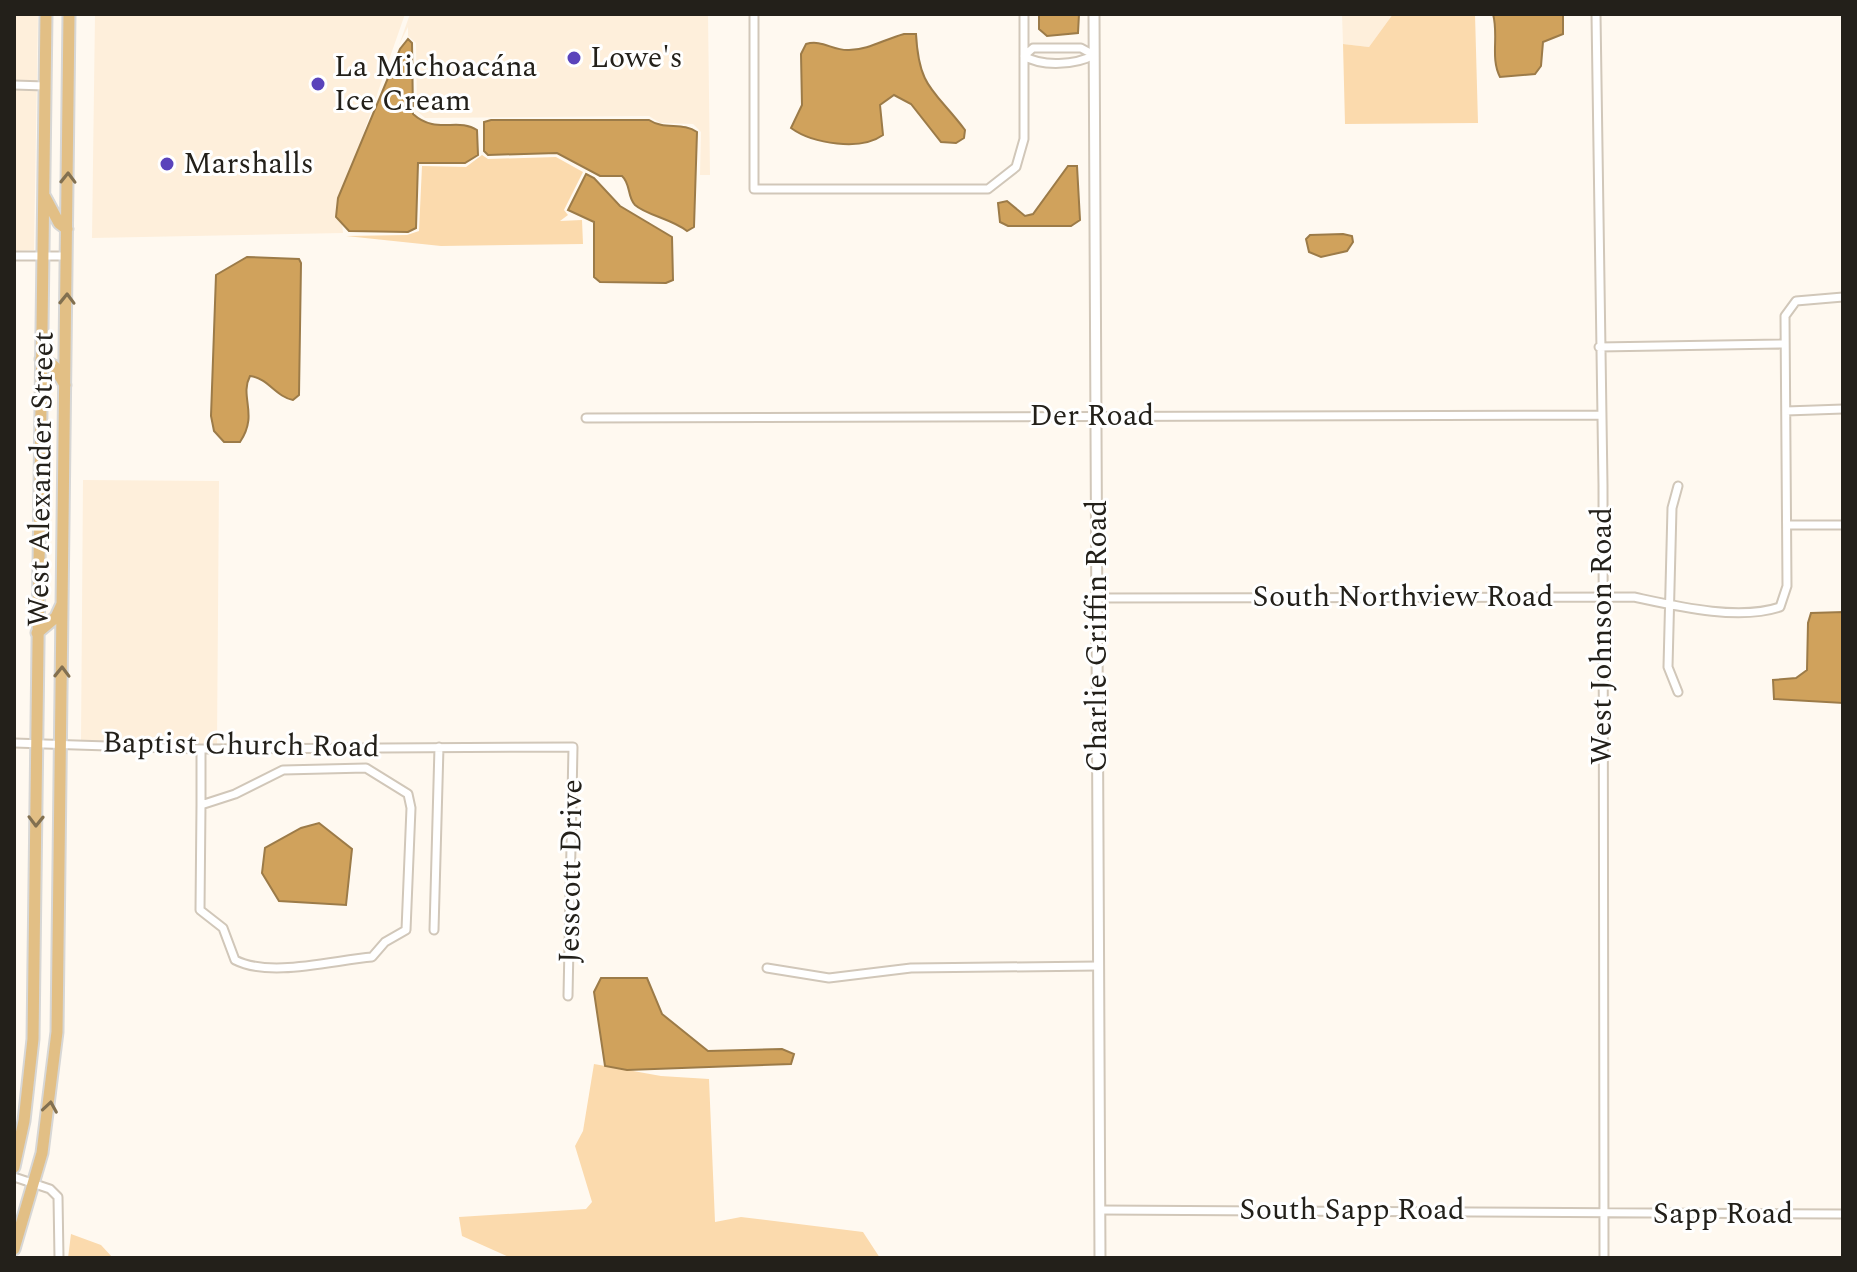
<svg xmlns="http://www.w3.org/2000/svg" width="1857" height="1272" font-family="Spectral,serif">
	<rect width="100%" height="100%" fill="#fff9f0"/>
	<!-- built -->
	<path fill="#feefdb" d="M14 14H38L34 250 14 251Z
		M95 14H405L340 201 343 233 92 238Z
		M410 14H708L710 175H700L701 132 693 124 660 123 649 116 425 118 417 111 416 43 408 36V27L399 45Z
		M1342 14H1393L1369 47 1343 44Z
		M83 480 219 481 217 744 81 742Z"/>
	<!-- green -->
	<path fill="#fbdaad" d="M1393 14H1475L1478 123 1345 124 1343 44 1369 47Z
		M482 155 488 159 556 157 583 172 564 210 568 215 560 221 582 220 583 244 441 246 346 236 407 235 419 231 422 166 466 167Z
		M594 1064 661 1076 709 1079 715 1222 741 1217 863 1232 880 1258H511L462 1236 459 1217 586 1209 592 1202 575 1146 583 1131Z
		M71 1234 101 1245 113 1258H68Z"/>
	<!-- water -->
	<path fill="#d0a25c" stroke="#9c7b48" stroke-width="2" d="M1039 14H1079L1078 33 1047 36 1039 29Z
		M1493 14H1563V34L1543 42 1541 66 1535 74 1500 77C1490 58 1499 36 1493 14Z
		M904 34H916C919 89 934 89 965 130L964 138 956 143 941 142 911 104 894 95 880 105 883 135C861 151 813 144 791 128L802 105 801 54 806 44C822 39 833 51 849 50 868 50 885 39 904 34Z
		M408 39 412 43 413 114C436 135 458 117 477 130L478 155 465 163H418L416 228 408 232 349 231 336 217 338 198 400 49Z
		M491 120H649C664 130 683 122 697 132L694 227 687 231C672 219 646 215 635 205 627 197 631 184 622 176H600L557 153 488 155 484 151V122Z
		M1068 166H1077L1080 220 1071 226H1008L1000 222 998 203 1007 201 1025 216 1033 214Z
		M586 174 594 178 620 206 672 237 673 280 666 283 600 282 594 277V222L568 210Z
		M1343 234 1352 236 1353 242 1347 251 1321 257 1309 252 1306 239 1310 235Z
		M247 257 299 259 301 263 299 395 293 400C276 397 268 378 250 376 239 397 259 414 240 442H224L214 431 211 416 216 275Z
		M1843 612V703L1774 699 1773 680 1796 678 1807 670 1808 623 1811 613Z
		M319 823 352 849 346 905 279 901 262 873 265 848 301 828Z
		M601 978H647L662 1014 708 1051 782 1049 794 1054 791 1064 627 1070 605 1066 594 992Z"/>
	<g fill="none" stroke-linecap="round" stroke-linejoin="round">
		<defs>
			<path id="minor" d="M754 14V189H988L1016 167 1024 139V14
				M1596 14 1603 485 1604 1258
				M1033 48H1081L1094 55C1076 65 1042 67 1024 56Z
				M14 85 45 86
				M14 256H67
				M1599 347 1785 344
				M1786 411 1843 409
				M586 418 1599 415
				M1787 525H1843
				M1097 598 1634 597C1676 606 1738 621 1780 607L1787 586 1785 316 1796 301 1843 297
				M1678 692 1668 667 1672 508 1678 486
				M14 743 201 749 573 747 568 996
				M201 749V805
				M366 768 408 794 411 808 406 930 385 942 372 957C334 960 270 978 235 960L223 928 200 910 201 805 235 794 283 770Z
				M434 930 439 747
				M767 968 829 978 911 968 1098 966
				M14 1177 50 1189 58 1197 59 1258
				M1100 1210 1843 1214"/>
			<path id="tertiary" d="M1094 14 1100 1258"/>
			<path id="primary" d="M45 197 59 223 67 229
				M41 359 54 366 65 385
				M37 633 56 617 62 604
				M14 1167 24 1121 33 1039 46 14
				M14 1249 42 1153 57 1032 69 14"/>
		</defs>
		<!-- minor casing -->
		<use href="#minor" stroke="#d1c7b9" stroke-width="11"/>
		<!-- tertiary casing -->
		<use href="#tertiary" stroke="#d1c7b9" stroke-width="13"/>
		<!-- primary casing -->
		<use href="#primary" stroke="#d7d7d6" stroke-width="15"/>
		<!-- minor -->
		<use href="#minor" stroke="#fff" stroke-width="7"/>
		<!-- tertiary -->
		<use href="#tertiary" stroke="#fff" stroke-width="9"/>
		<!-- primary -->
		<use href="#primary" stroke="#e2bf85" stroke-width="11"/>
	</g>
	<!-- one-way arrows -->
	<defs><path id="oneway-chevron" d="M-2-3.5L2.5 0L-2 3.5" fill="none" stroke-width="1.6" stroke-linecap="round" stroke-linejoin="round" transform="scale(2)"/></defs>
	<g stroke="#827050">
		<use href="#oneway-chevron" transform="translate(68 178) rotate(-89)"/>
		<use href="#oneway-chevron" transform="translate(67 299) rotate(-89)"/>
		<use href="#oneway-chevron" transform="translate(62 672) rotate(-89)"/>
		<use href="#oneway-chevron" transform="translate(36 821) rotate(91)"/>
		<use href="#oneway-chevron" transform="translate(50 1107) rotate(-81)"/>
	</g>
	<!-- markers -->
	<g fill="#5a43bb" stroke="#fff" stroke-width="3">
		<circle cx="574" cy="58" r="8"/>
		<circle cx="318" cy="84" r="8"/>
		<circle cx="167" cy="164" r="8"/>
	</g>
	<g text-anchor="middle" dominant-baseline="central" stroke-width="6" stroke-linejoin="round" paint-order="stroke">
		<!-- poi labels -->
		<g font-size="30" fill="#23201a" stroke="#fff" text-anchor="start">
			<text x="590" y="58">Lowe's</text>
			<text x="334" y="67">La Michoacána<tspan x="334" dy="34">Ice Cream</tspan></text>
			<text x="183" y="164">Marshalls</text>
		</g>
		<!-- street labels -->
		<g font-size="30" fill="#23201a" stroke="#fff">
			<text x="1092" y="416">Der Road</text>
			<text transform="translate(41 479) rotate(-89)">West Alexander Street</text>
			<text x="1403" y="597">South Northview Road</text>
			<text transform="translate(1097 636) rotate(-90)">Charlie Griffin Road</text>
			<text transform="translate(1602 636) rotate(-90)">West Johnson Road</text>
			<text transform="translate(241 745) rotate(1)">Baptist Church Road</text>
			<text transform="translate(571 871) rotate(-89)">Jesscott Drive</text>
			<text x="1352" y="1210">South Sapp Road</text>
			<text x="1723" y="1214">Sapp Road</text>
		</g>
	</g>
	<!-- border -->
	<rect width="1857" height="1272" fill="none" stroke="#23201a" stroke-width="32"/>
</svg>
